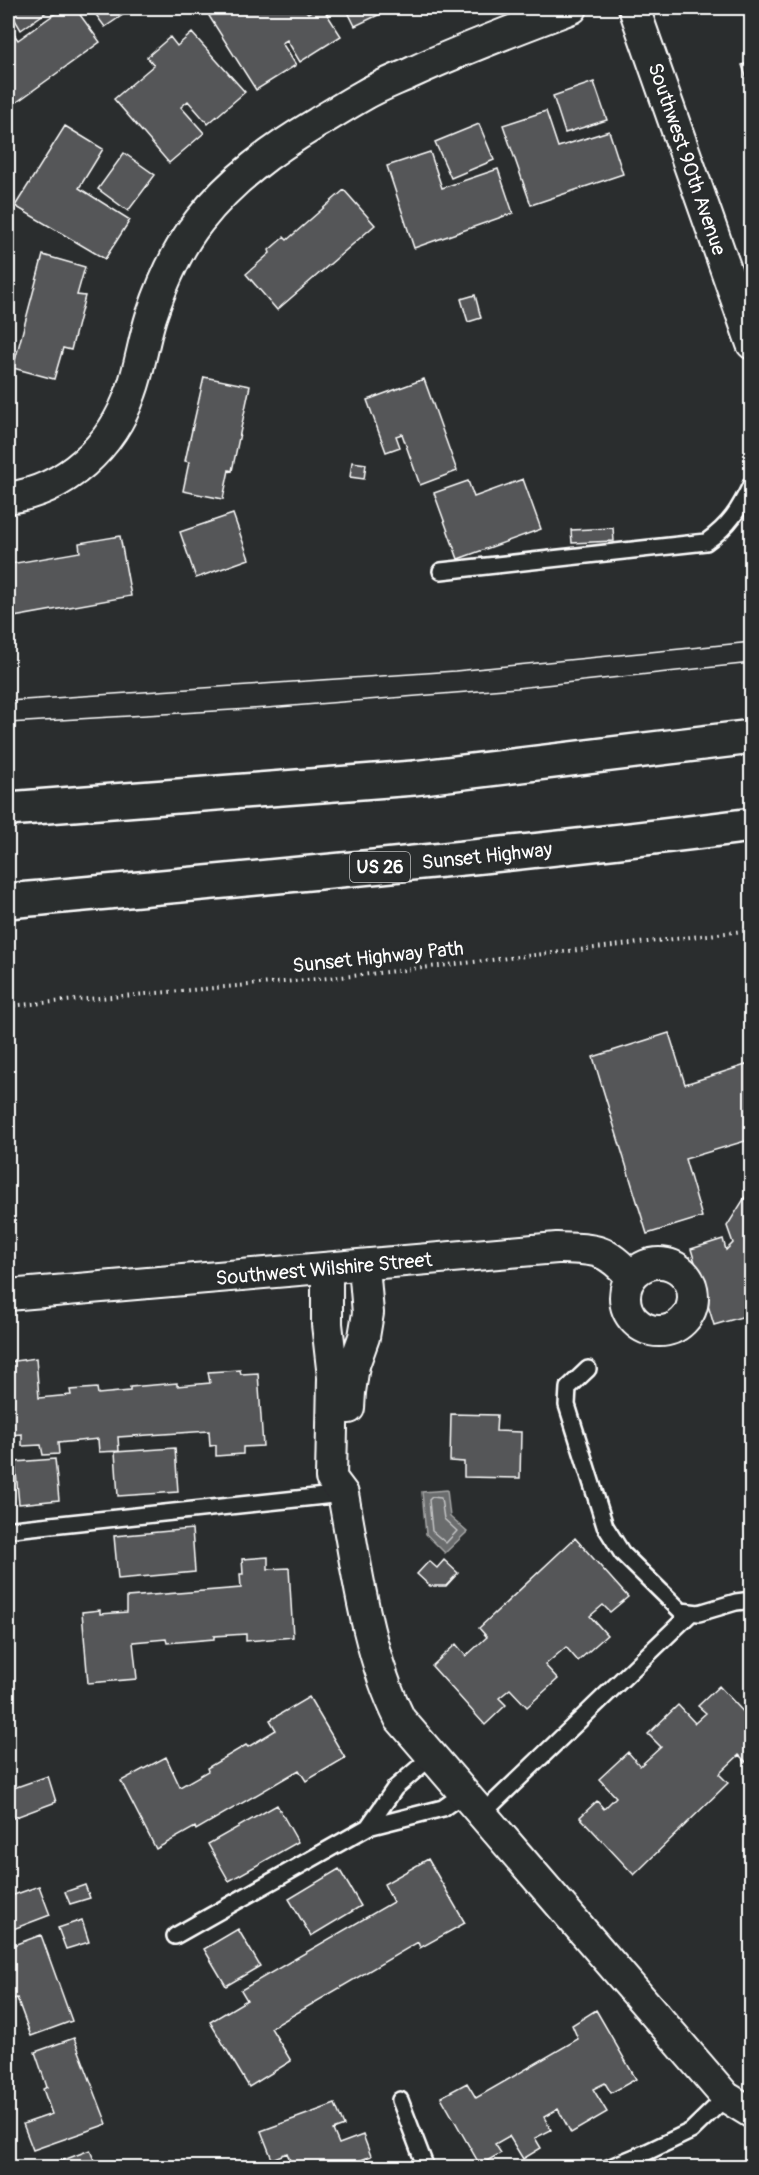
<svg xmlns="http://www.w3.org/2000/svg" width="759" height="2175" font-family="Pangolin,sans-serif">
	<rect width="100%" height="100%" fill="#2a2d2e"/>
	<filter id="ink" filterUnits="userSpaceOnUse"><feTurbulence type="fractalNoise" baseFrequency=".0167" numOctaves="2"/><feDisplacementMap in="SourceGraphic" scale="12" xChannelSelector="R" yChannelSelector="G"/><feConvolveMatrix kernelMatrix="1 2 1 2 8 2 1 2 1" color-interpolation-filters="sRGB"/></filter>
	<g filter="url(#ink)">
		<!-- water -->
		<path fill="#6a6c6d" stroke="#a6a7a7" stroke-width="1.5" d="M447 1490 450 1517 467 1532 445 1553 426 1534 422 1492Z"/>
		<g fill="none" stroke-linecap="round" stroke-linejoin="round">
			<!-- shore -->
			<path stroke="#c3c4c5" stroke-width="1.5" d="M432 1497 441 1498 444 1519 457 1531 446 1543 432 1531 429 1500Z"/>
		</g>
		<!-- building -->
		<path fill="#555758" stroke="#fff" stroke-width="1.5" d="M8 8H52L21 30Z
			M63 8H75L100 42 10 107 8 104V26L18 40Z
			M91 8H133L105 27Z
			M222 8H312L306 11 308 13 317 8H323L341 36 300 62 287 40 282 43 296 65 256 90 209 16Z
			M346 8H393L355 26Z
			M192 33 245 92 208 124 188 101 181 107 204 133 169 163 114 99 154 65 147 57 170 37 177 46Z
			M752 62V93L742 65Z
			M594 82 607 120 565 133 553 96Z
			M546 111 558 147 609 131 623 174 531 205 503 125Z
			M479 124 494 160 451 178 435 142Z
			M65 126 103 149 79 188 130 220 105 259 15 206Z
			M430 152 442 188 498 169 513 213 414 248 387 166Z
			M124 153 155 175 128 211 98 189Z
			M344 190 375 225 277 310 246 274 270 253 269 250 284 237 287 240Z
			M43 255 85 267 77 295 85 296 71 350 63 348 54 379 13 368Z
			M475 295 481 318 468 322 461 299Z
			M204 377 250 386 232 471 229 470 223 499 183 491 189 462 185 461Z
			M424 379 457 471 420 485 402 434 396 436 400 447 386 452 367 400Z
			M352 462 366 464 364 479 350 477Z
			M523 479 541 529 458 559 434 493 468 481 474 497Z
			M233 514 249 559 196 578 180 532Z
			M613 528 614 541 572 543 571 530Z
			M120 536 131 596 8 618V571H11L10 564 80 552 79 543Z
			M669 1033 685 1084 752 1063V1139L685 1159 702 1217 647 1234 593 1057Z
			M752 1186V1314L714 1325 691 1249 723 1239 726 1250 733 1243 727 1226Z
			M36 1358 39 1398 71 1395 70 1390 97 1388 98 1394 130 1391V1387L177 1383V1386L210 1383 208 1372 240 1370 241 1374 258 1373 263 1446 243 1447V1454L216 1456V1445L210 1446 209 1431 118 1437 119 1451 99 1452 98 1439 58 1443 59 1454 43 1455 41 1445 22 1446V1434L8 1435V1362Z
			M451 1414 497 1415 496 1431 521 1432 520 1478 464 1477V1462L450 1461Z
			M175 1448 178 1492 118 1496 115 1452Z
			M55 1459 59 1500 19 1504 15 1462Z
			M192 1529 195 1572 118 1579 114 1536Z
			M575 1538 628 1597 610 1612 603 1605 590 1616 607 1635 578 1661 566 1647 545 1665 558 1679 527 1707 510 1689 499 1698 506 1705 485 1725 432 1666 456 1644 466 1656 487 1637 479 1628Z
			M268 1557V1569L289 1568 293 1637 246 1641V1634L214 1636V1639L167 1643 166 1639 133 1642 137 1679 88 1683 82 1612 100 1610V1614L127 1612V1597L241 1588 240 1574H243L242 1559Z
			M444 1560 458 1573 446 1586H430L417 1574 429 1561 437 1568Z
			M719 1686 752 1721V1764L750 1766 739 1755 719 1774 728 1783 634 1875 580 1817 597 1801 604 1809 616 1797 599 1779 628 1752 640 1766 661 1747 648 1734 678 1705 695 1723 706 1713 698 1706Z
			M309 1697 345 1758 306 1781 299 1770 196 1830 195 1827 156 1849 121 1781 166 1757 180 1787 208 1771 207 1768 246 1745 248 1747 276 1730 270 1720Z
			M48 1776 56 1802 8 1820V1790Z
			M277 1805 298 1842 229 1881 208 1844Z
			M428 1859 465 1923 420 1948 418 1942 271 2028 291 2061 249 2087 210 2022 247 2000 241 1990 393 1902 384 1884Z
			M339 1869 361 1906 311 1936 289 1899Z
			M85 1885 90 1898 70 1904 65 1892Z
			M39 1886 50 1915 8 1931V1897Z
			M82 1920 89 1942 66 1949 58 1928Z
			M238 1929 260 1966 226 1986 204 1949Z
			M41 1935 72 2021 31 2036 17 1998 13 1999 8 1982V1947Z
			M596 2010 636 2079 611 2093 605 2083 593 2089 607 2112 571 2133 558 2109 544 2117 551 2130 535 2138 541 2148 523 2159 509 2136 495 2144 501 2153 480 2165 441 2097 467 2083 476 2098 578 2039 572 2025Z
			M74 2038 107 2124 33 2150 23 2124 52 2114 43 2089 47 2087 35 2052Z
			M335 2104 344 2126 333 2130 339 2144 363 2135 371 2156 359 2161 362 2168H293L287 2153 272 2159 261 2131Z
			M90 2150 97 2168H49L48 2166Z"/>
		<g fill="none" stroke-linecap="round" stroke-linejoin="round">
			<defs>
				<path id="service" d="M441 571 706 542C730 525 739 510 752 483
					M588 1369 568 1388 567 1405 605 1526 622 1553 681 1611 699 1613 736 1602 752 1600
					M13 1529 343 1494
					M481 1815 691 1613
					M368 1827 395 1788 431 1757
					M175 1936 368 1827 443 1808 463 1794
					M400 2100 426 2168
					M608 2168 647 2152 691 2131 726 2097"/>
				<path id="minor" d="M634 8 752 344
					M8 498C66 490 112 447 131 392 140 368 143 342 151 317 162 284 177 249 199 221 232 179 272 150 317 123 332 114 348 104 364 95 379 86 396 80 413 72 465 48 519 28 572 8
					M625 1297a34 34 0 1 1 68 0a34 34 0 1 1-68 0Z
					M327 1268V1324L333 1377 331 1478 343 1494C357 1569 366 1650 400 1719L726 2097 752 2113
					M8 1295 557 1248C594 1249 606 1248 631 1277
					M349 1408 350 1392 354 1365 364 1337 368 1313 364 1266"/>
				<path id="motorway" d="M8 809 414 778 752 737
					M8 901C256 878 504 857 752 825"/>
			</defs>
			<!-- service casing -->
			<use href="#service" stroke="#fff" stroke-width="20"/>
			<!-- minor casing -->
			<use href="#minor" stroke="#fff" stroke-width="34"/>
			<!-- motorway casing -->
			<use href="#motorway" stroke="#fff" stroke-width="38"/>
			<!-- path -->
			<path stroke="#fff" stroke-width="4" stroke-dasharray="1.5 4.5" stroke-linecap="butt" d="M8 1006 352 976 752 930"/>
			<!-- service -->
			<use href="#service" stroke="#2a2d2e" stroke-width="15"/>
			<!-- minor -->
			<use href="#minor" stroke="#2a2d2e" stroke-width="30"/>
			<!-- motorway -->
			<use href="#motorway" stroke="#2a2d2e" stroke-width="33"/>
			<!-- tram -->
			<path stroke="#fff" stroke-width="1.5" d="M8 701 455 671 752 642
				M8 723 267 708 517 688 752 663"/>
		</g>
	</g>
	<g text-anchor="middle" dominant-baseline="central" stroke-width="4.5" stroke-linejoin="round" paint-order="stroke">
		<!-- shield labels -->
		<rect fill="#2a2d2e" stroke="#bfc0c0" stroke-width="1.5" x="350" y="852" width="60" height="30" rx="4.5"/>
		<g font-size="18" font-weight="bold" fill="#fff">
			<text x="380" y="867">US 26</text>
		</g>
		<!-- street labels -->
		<g font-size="20" fill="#fff" stroke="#2a2d2e">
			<text transform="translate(687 159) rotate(71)">Southwest 90th Avenue</text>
			<text transform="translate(487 856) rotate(-6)">Sunset Highway</text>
			<text transform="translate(378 957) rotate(-6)">Sunset Highway Path</text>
			<text transform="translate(324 1269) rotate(-5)">Southwest Wilshire Street</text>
		</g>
	</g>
	<!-- margin -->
	<rect width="759" height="2175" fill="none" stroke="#2a2d2e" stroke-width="30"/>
	<rect x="15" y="15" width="729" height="2145" fill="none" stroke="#fff" stroke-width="2" filter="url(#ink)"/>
</svg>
